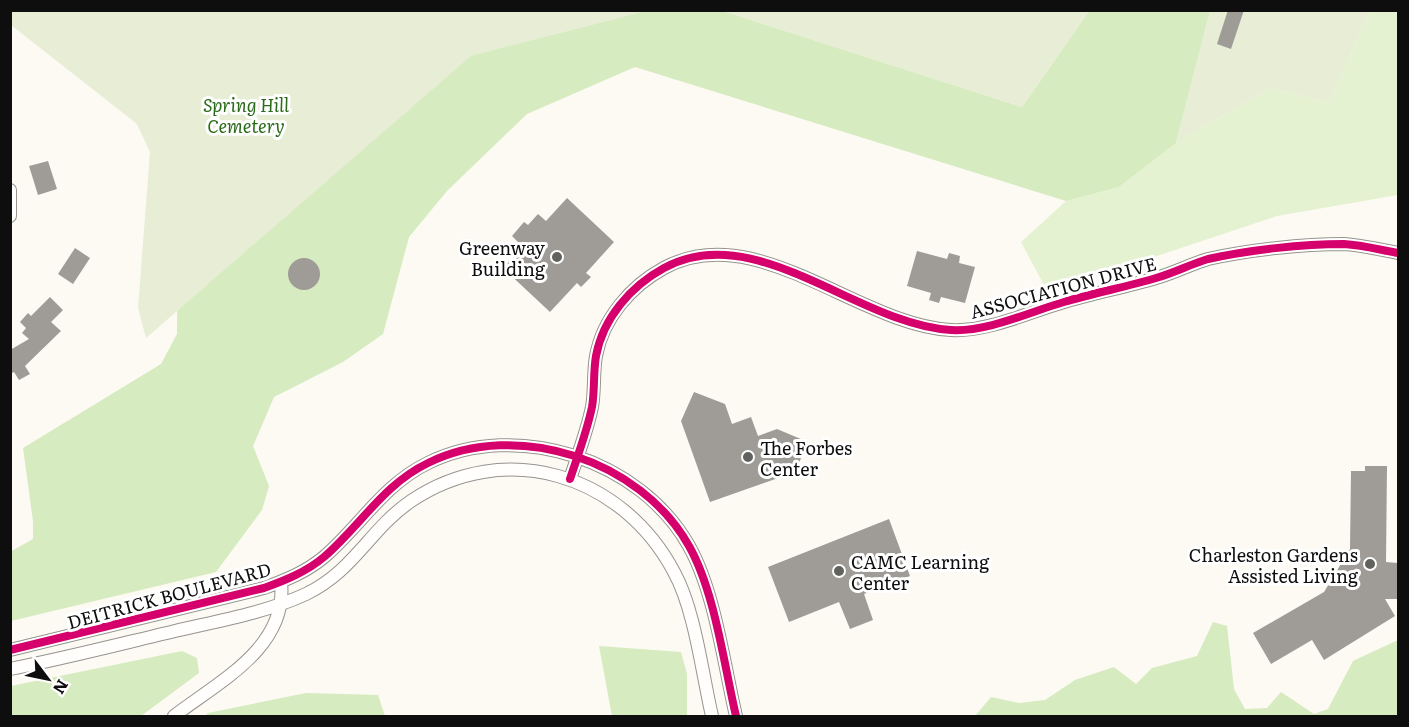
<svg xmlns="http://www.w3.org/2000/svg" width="1409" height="727" font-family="Literata,serif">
	<rect width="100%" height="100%" fill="#fcfaf2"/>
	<!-- green -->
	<path fill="#e5f2d1" d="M1370 11H1398V195L1277 216 1106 273 1045 287 1021 242 1066 201 1119 187 1176 143 1271 88 1329 103Z"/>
	<!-- forest -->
	<path fill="#d6ebbf" d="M636 11H723L1022 107 1089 11H1210L1176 143 1119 187 1066 201 635 67 527 114 447 191 409 237 383 334 343 362 274 397 253 446 269 486 262 510 216 572 11 621 10 552 33 539V521L23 448 161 364 177 334 178 176 467 45Z
		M1213 622 1227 626 1234 689 1245 709 1267 708 1281 692 1314 714 1328 709 1353 661 1398 640V716H975L991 697 1019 703 1045 700 1075 680 1114 667 1136 684 1152 668 1197 656Z
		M599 646 681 652 687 674V716H612Z
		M182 651 197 658 199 673 141 716H11V686Z
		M306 693 378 695 385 716H205L208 713Z"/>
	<!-- cemetery -->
	<path fill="#e8edd5" d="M10 11 11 10 647 11 471 56 146 338 138 308 150 152 137 124 11 25Z
		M723 11H1089L1022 107Z
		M1210 11H1370L1329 103 1271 88 1176 143Z"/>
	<!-- building -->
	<path fill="#9f9c98" d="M1228 10H1244L1231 49 1217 44Z
		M48 161 57 189 38 195 29 166Z
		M567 198 614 242 586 273 591 277 581 287 577 283 550 312 503 268 523 247 512 236 524 222 528 225 538 214 546 221Z
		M75 248 90 258 73 284 58 274Z
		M917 251 947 259 949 253 960 256 959 263 975 267 965 303 941 297 939 303 929 300 931 293 907 286Z
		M288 274a16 16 0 1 1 32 0a16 16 0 1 1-32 0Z
		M50 297 63 310 51 322 61 331 25 366 30 374 19 380 14 372 10 374V350L29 339 22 333 26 328 20 322 28 313 31 316Z
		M694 392 725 404 732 424 751 417 758 436 777 429 808 442 795 472 710 502 681 421Z
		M1365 466H1387L1386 562 1398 563V599H1385L1395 616 1324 660 1312 640 1271 664 1253 633 1324 592 1350 549 1351 471H1365Z
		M889 519 910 576 864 594 873 620 850 629 839 602 789 622 768 567Z"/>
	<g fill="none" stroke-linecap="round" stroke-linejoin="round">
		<defs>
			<path id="minor" d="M10 190V216
				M570 479C578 455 587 431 592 407 595 390 593 373 596 356 603 318 631 286 664 268 756 218 858 325 951 330 988 332 1029 312 1064 302 1094 293 1126 287 1156 278 1174 273 1191 264 1208 259 1249 250 1302 244 1344 244 1362 245 1381 250 1398 253
				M10 650 264 588C286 580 306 572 324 557 360 526 384 484 428 463 517 419 641 460 689 546 715 592 724 665 736 716
				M10 669C66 658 120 644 175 631 218 621 265 613 306 594 354 571 370 529 411 501 505 438 622 474 674 572 695 610 702 673 712 716
				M174 716C220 681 288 647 281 582"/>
		</defs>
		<!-- minor casing -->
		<use href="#minor" stroke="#959491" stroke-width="14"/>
		<!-- minor -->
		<use href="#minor" stroke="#fffefd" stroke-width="12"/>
		<defs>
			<path id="cycleway" d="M570 479C578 455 587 431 592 407 595 390 593 373 596 356 603 318 631 286 664 268 756 218 858 325 951 330 988 332 1029 312 1064 302 1094 293 1126 287 1156 278 1174 273 1191 264 1208 259 1249 250 1302 244 1344 244 1362 245 1381 250 1398 253
				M10 650 264 588C286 580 306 572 324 557 360 526 384 484 428 463 517 419 641 460 689 546 715 592 724 665 736 716"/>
		</defs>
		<!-- cycleway casing -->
		<use href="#cycleway" stroke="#fff" stroke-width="11"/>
		<!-- cycleway -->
		<use href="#cycleway" stroke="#d6006c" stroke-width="8"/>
	</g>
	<!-- markers -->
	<g fill="#61615e" stroke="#fff" stroke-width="2">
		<circle cx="557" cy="257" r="6"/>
		<circle cx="748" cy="457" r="6"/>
		<circle cx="1370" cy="564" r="6"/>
		<circle cx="839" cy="571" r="6"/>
	</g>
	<g text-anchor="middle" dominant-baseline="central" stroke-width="6" stroke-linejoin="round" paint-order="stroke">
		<!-- park labels -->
		<g font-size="18" font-style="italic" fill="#2b6a1a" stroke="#fff">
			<text x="246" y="104">Spring Hill<tspan x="246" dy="21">Cemetery</tspan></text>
		</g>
		<!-- poi labels -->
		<g font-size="18" fill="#0e0e0e" stroke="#fff" text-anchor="end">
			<text x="545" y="247">Greenway<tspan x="545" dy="21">Building</tspan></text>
			<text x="760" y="447" text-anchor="start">The Forbes<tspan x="760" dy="21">Center</tspan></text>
			<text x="1358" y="554">Charleston Gardens<tspan x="1358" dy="21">Assisted Living</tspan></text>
			<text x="851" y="561" text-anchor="start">CAMC Learning<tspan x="851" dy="21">Center</tspan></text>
		</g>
		<!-- street labels -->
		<g font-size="18" fill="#0e0e0e" stroke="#fff">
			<text transform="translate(1063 287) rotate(-15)">ASSOCIATION DRIVE</text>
			<text transform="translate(169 595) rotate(-15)">DEITRICK BOULEVARD</text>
		</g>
	</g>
	<!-- border -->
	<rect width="1409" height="727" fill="none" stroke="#0e0e0e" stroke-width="24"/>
	<!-- north arrow -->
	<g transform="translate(48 679) rotate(122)" stroke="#ffffff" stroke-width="4.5" paint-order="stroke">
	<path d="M0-4.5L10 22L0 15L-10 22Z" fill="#0e0e0e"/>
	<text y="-9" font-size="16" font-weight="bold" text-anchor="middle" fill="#0e0e0e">N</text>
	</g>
</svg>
